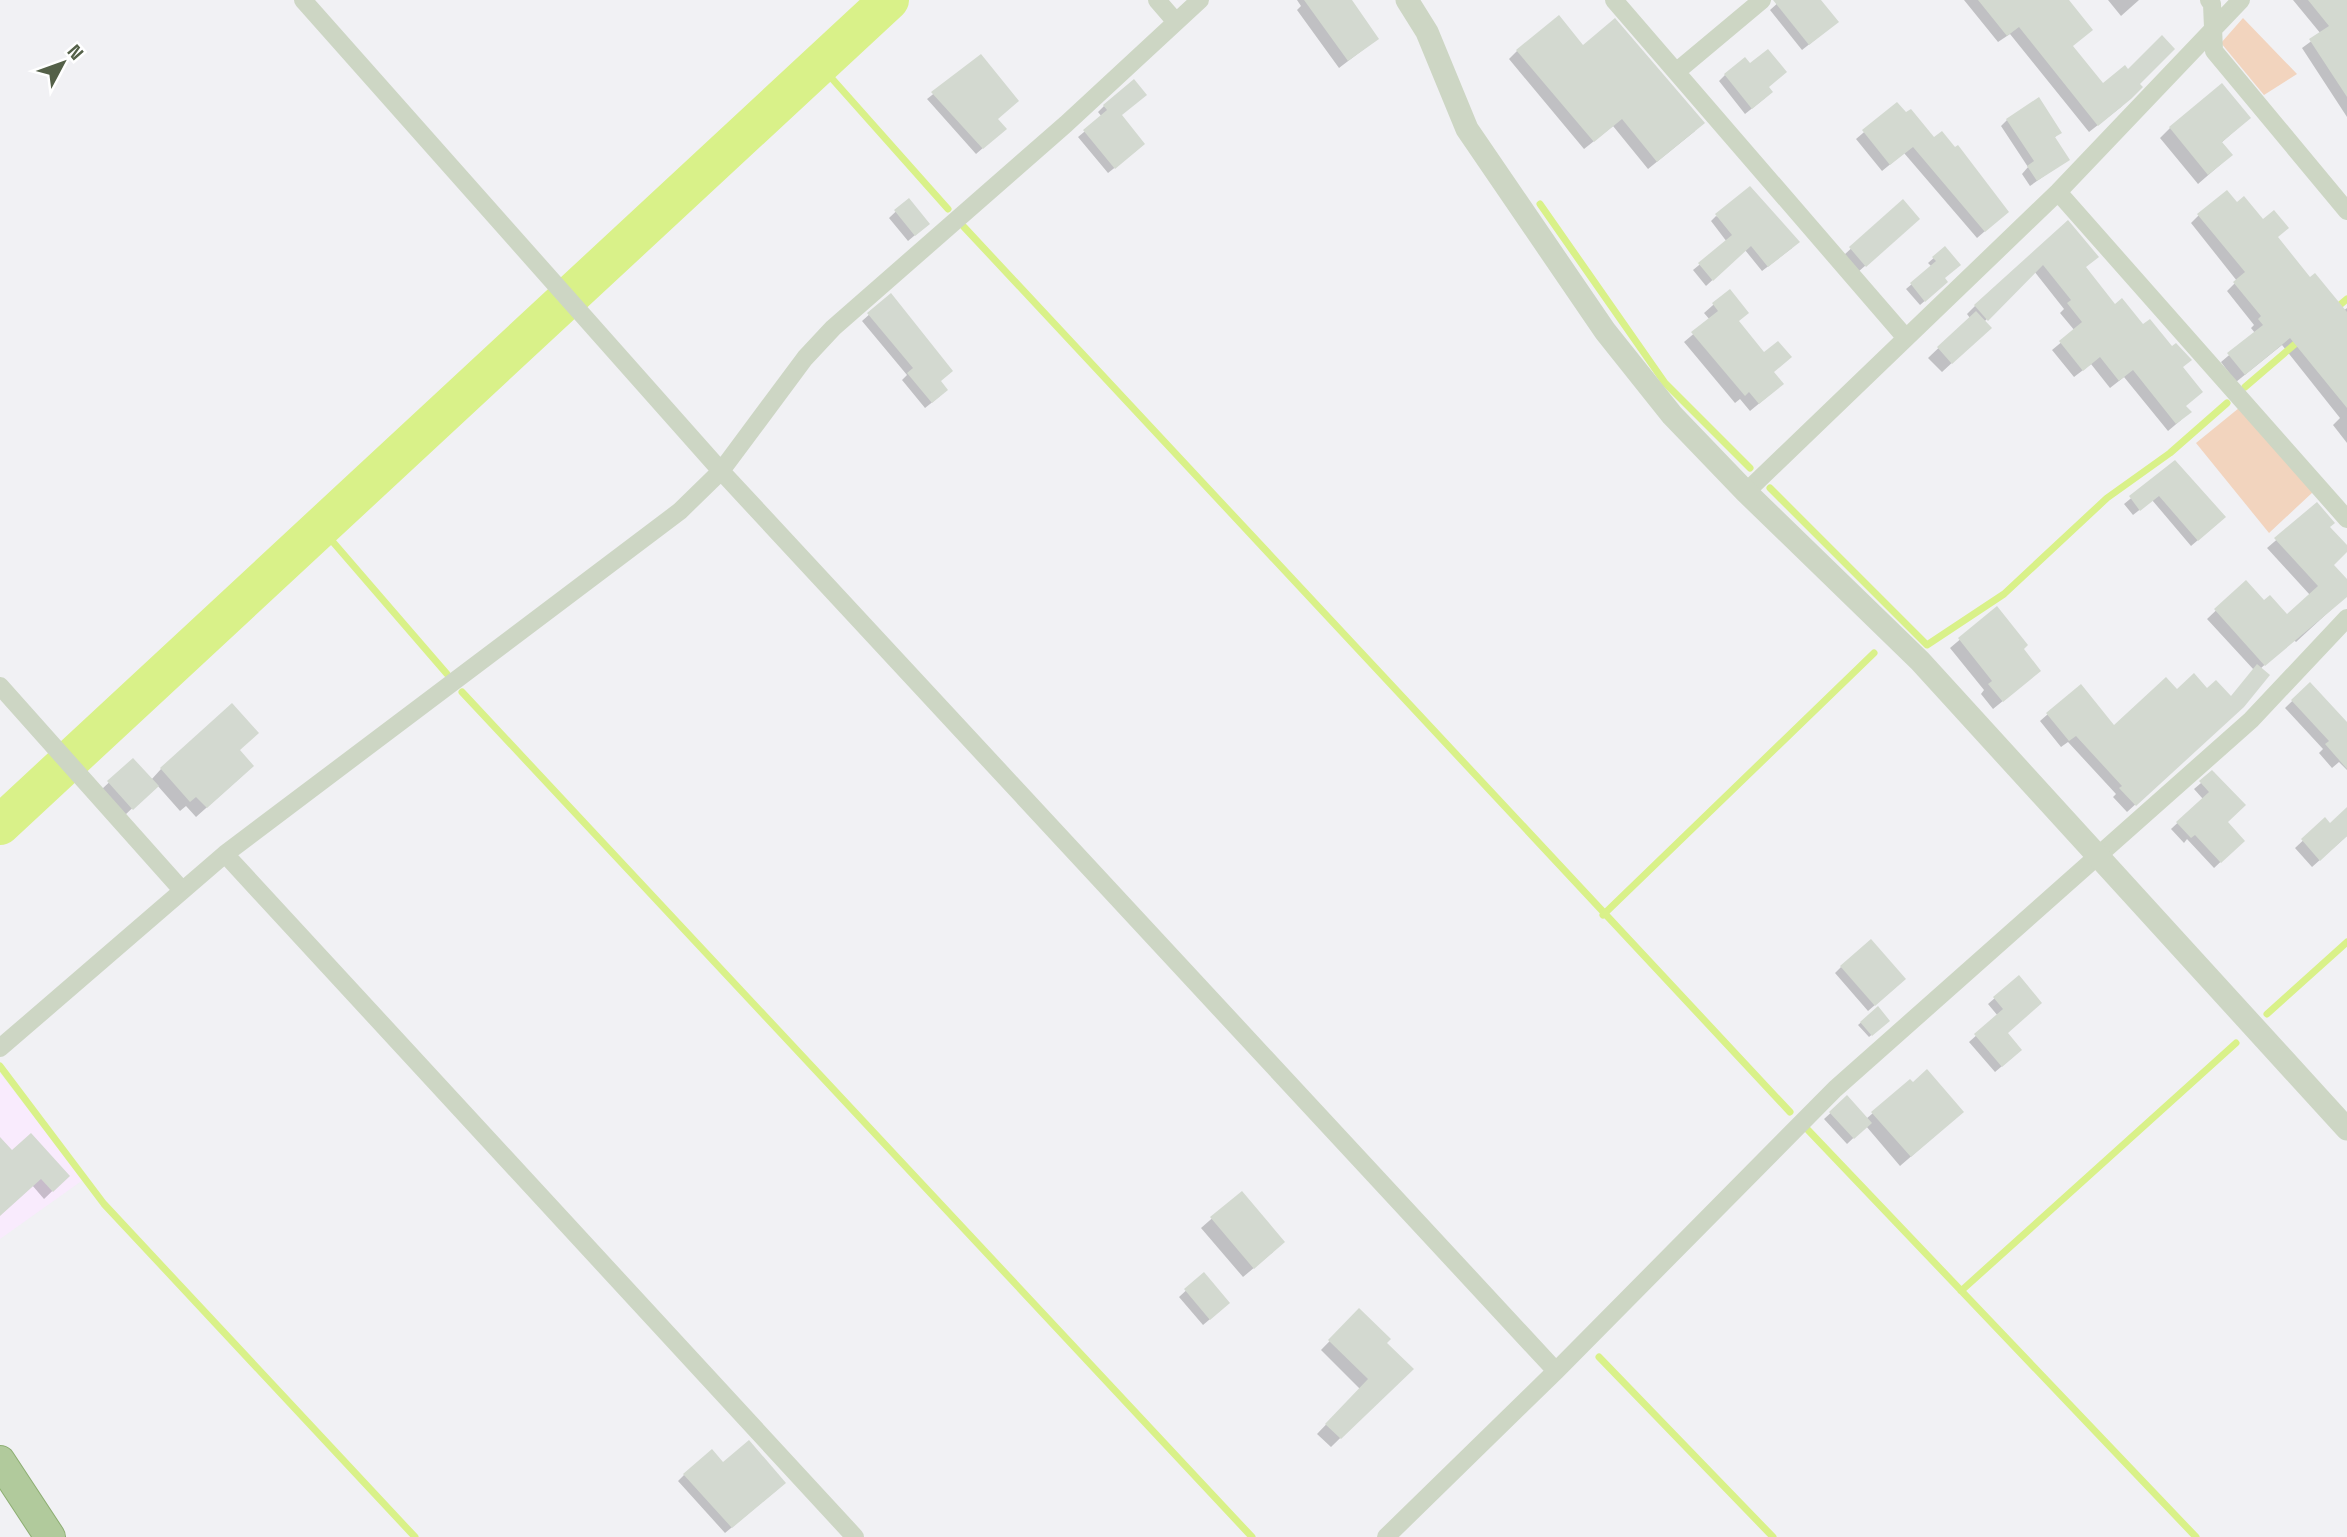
<svg xmlns="http://www.w3.org/2000/svg" width="2347" height="1537" font-family="'Space Grotesk',sans-serif">
	<rect width="100%" height="100%" fill="#f1f1f4"/>
	<!-- commercial -->
	<path fill="#f9ebfd" d="M0 1073 83 1180 0 1239Z"/>
	<!-- green -->
	<path fill="#f2d4be" d="M2243 18 2297 74 2264 95 2221 43Z
		M2239 408 2313 492 2269 533 2196 443Z"/>
	<!-- shadow -->
	<path fill="#0003" d="M1297 0H1349L1377 39 1339 68 1297 10 1301 6Z
		M1781 0H1819L1831 27 1802 50 1770 10Z
		M1964 0H2068L2072 47 2102 85 2138 84 2121 107 2089 132 2010 34 1998 42Z
		M2108 0H2139L2121 16Z
		M2293 0H2347V117L2302 48 2321 34Z
		M1583 47 1695 131 1648 169 1613 126 1584 149 1509 59 1517 51Z
		M980 57 999 134 976 154 927 99Z
		M1725 75 1767 87 1765 98 1745 114 1719 81Z
		M1897 104 1999 219 1977 238 1904 153 1882 171 1856 139Z
		M1104 106 1120 116 1137 150 1108 173 1078 137 1102 117 1098 112Z
		M2249 118 2221 143V164L2198 184 2160 138 2170 128Z
		M2007 120 2060 132 2054 138 2068 159 2030 186 2022 174 2028 167 2001 126Z
		M908 200 921 230 908 241 889 218Z
		M1903 201 1912 225 1858 272 1844 255Z
		M2237 205 2277 238 2310 279 2343 311 2347 308V443L2333 425 2340 418 2282 345 2236 382 2221 362 2255 333 2251 328 2254 325 2227 291 2237 281 2191 223 2199 215Z
		M1716 216 1792 248 1762 271 1745 250 1706 286 1693 270 1727 242 1711 221Z
		M2067 223 2084 268 2115 306 2182 368 2185 406 2181 420 2168 431 2124 377 2110 388 2091 364 2074 377 2052 350 2075 331 2060 313 2064 309 2034 271 1984 322 1980 337 1942 372 1928 358 1970 318 1967 314 1975 306Z
		M1945 248 1941 287 1920 305 1906 289 1932 267 1928 263Z
		M1729 291 1737 322 1772 373 1773 392 1750 411 1740 399 1735 403 1684 342 1710 320 1704 313Z
		M891 295 939 381 940 396 925 408 902 380 907 375 862 321Z
		M2174 463 2218 523 2191 546 2152 500 2133 515 2124 504Z
		M2317 505 2328 527 2347 548 2332 565 2347 582V595L2296 642 2293 639 2260 669 2234 715 2127 812 2113 797 2116 794 2068 742 2061 747 2040 721 2048 714 2114 727 2177 691 2207 690 2230 698 2254 670 2207 619 2246 582 2264 602 2287 616 2310 595 2267 548Z
		M1996 609 2022 650 2030 679 1993 709 1981 694 1984 690 1950 648Z
		M2310 684 2347 725V770L2339 762 2332 768 2319 753 2323 749 2285 708Z
		M238 751 242 776 196 817 186 806 180 811 157 785 125 815 102 789 133 760 151 780 161 769Z
		M2214 772 2226 822 2243 841 2214 868 2187 839 2184 843 2171 829 2203 799 2194 789Z
		M2347 809V836L2312 867 2295 848 2325 820 2330 825Z
		M1841 967 1897 986 1868 1011 1835 973Z
		M2018 978 2006 1033 2014 1056 1995 1072 1969 1042 1998 1016 1988 1004Z
		M1878 1008 1888 1021 1869 1037 1858 1025Z
		M1847 1098 1866 1119 1873 1113 1952 1121 1900 1166 1866 1126 1847 1144 1824 1119Z
		M0 1140 12 1153 68 1176 44 1199 32 1185 0 1215Z
		M1241 1193 1273 1252 1243 1277 1201 1228Z
		M1204 1274 1222 1309 1203 1325 1179 1297Z
		M1359 1311 1385 1343 1411 1369 1331 1447 1317 1434 1360 1389 1321 1350Z
		M684 1475 778 1489 725 1533 678 1481Z"/>
	<g fill="none" stroke-linecap="round" stroke-linejoin="round">
		<!-- stream -->
		<path stroke="#d9f189" stroke-width="7" d="M819 64 948 209
			M1540 204 1665 383 1750 468
			M964 227 1790 1112
			M2334 310 2347 299
			M2245 387 2302 338
			M1770 488 1927 645 2004 594 2107 498 2170 453 2227 403
			M320 527 447 674
			M462 692 1252 1537
			M1603 915 1874 653
			M2267 1014 2347 942
			M0 1066 104 1204 415 1537
			M1808 1130 2196 1537
			M1961 1291 2236 1043
			M1599 1357 1773 1537"/>
		<!-- river -->
		<path stroke="#d9f189" stroke-width="40" d="M0 825 889 0"/>
	</g>
	<!-- building -->
	<path fill="#d3d9d0" d="M1304 0H1352L1379 39 1348 61Z
		M1773 0H1821L1839 22 1809 45Z
		M1978 0H2069L2093 30 2073 46 2103 83 2125 65 2128 69 2162 35 2175 49 2140 84 2143 87 2131 99 2098 126 2019 27 2007 36Z
		M2308 0H2347V97L2309 39 2329 26Z
		M1559 15 1583 45 1615 18 1705 123 1657 162 1622 119 1594 142 1516 50Z
		M1768 49 1787 72 1769 87 1773 92 1752 109 1724 74 1745 57 1750 63Z
		M981 54 1019 101 998 119 1007 129 983 149 931 92Z
		M1134 79 1147 95 1122 115 1145 144 1115 169 1083 130 1107 110 1103 105Z
		M2222 83 2251 118 2222 142 2233 155 2208 175 2169 127Z
		M2039 97 2062 133 2055 137 2070 160 2037 181 2027 166 2034 161 2006 119Z
		M1897 102 1906 112 1911 109 1934 137 1942 131 1955 147 1958 145 2009 212 1985 232 1913 147 1890 165 1862 130Z
		M1750 186 1800 242 1768 267 1751 246 1713 281 1698 263 1732 235 1715 214Z
		M2227 190 2237 202 2244 196 2263 219 2274 210 2289 228 2278 237 2310 277 2315 273 2347 312V408L2290 338 2245 375 2227 353 2263 325 2258 319 2261 316 2233 282 2245 272 2197 214Z
		M909 198 930 224 915 236 894 210Z
		M1903 199 1920 219 1866 267 1849 247Z
		M2068 220 2099 257 2086 267 2115 304 2122 298 2143 324 2150 319 2172 346 2176 343 2192 360 2183 367 2203 392 2186 406 2192 412 2176 424 2133 370 2119 381 2100 357 2083 371 2059 341 2082 322 2067 303 2071 300 2043 265 1988 321 1974 305Z
		M1945 246 1961 265 1945 278 1948 282 1925 302 1910 283 1936 261 1932 257Z
		M1730 289 1749 313 1739 321 1764 352 1778 341 1792 357 1774 372 1784 384 1759 404 1749 392 1745 396 1691 332 1718 311 1712 303Z
		M891 293 953 371 941 381 948 390 932 403 907 373 913 368 867 313Z
		M1976 311 1992 328 1952 364 1937 347Z
		M2175 460 2226 517 2198 541 2159 496 2140 511 2129 496Z
		M2317 502 2335 523 2330 527 2347 545V552L2334 565 2347 579V597L2265 666 2214 609 2246 580 2264 600 2270 595 2287 614 2318 586 2274 538Z
		M1997 606 2028 645 2024 649 2041 671 2003 702 1988 684 1992 681 1958 638Z
		M2257 664 2270 675 2244 707 2136 806 2119 788 2122 786 2076 736 2069 741 2046 713 2081 684 2114 725 2166 677 2177 689 2194 673 2207 688 2216 680 2231 696Z
		M2310 682 2347 722V769L2325 744 2329 741 2291 700Z
		M232 703 259 733 240 750 254 766 207 808 196 797 190 802 160 768Z
		M133 758 159 786 133 810 107 781Z
		M2212 770 2246 805 2228 822 2245 841 2221 863 2195 835 2191 838 2176 822 2209 792 2199 781Z
		M2347 807V836L2320 861 2301 839 2325 817 2330 823Z
		M1871 939 1906 979 1875 1006 1840 966Z
		M2019 975 2042 1003 2008 1033 2022 1050 2002 1067 1974 1034 2003 1009 1993 997Z
		M1878 1006 1890 1021 1872 1036 1860 1022Z
		M1927 1069 1964 1112 1911 1157 1871 1112 1910 1079 1913 1082Z
		M1847 1095 1872 1123 1854 1139 1829 1112Z
		M31 1133 70 1176 53 1192 41 1179 0 1216V1137L12 1150Z
		M1242 1191 1285 1242 1254 1269 1210 1217Z
		M1204 1272 1230 1303 1210 1320 1184 1289Z
		M1359 1308 1391 1339 1387 1343 1414 1369 1341 1439 1325 1424 1368 1379 1328 1340Z
		M749 1440 786 1483 732 1528 683 1474 712 1449 723 1462Z"/>
	<g fill="none" stroke-linecap="round" stroke-linejoin="round">
		<defs>
			<path id="trunk" d="M0 1461 50 1537"/>
		</defs>
		<!-- trunk casing -->
		<use href="#trunk" stroke="#8dae72" stroke-width="32"/>
		<!-- minor -->
		<path stroke="#cdd6c4" stroke-width="18" d="M303 0 721 471 1556 1371
			M1157 0 1176 22
			M1614 0 1906 338
			M2209 0 2212 4 2214 51 2347 211
			M1676 72 1762 0
			M2058 192 2347 519
			M1746 492 2058 192 2241 0
			M0 686 181 889
			M225 854 855 1537
			M0 1048 225 854 680 511 721 471 805 358 833 328 1066 124 1200 0
			M1386 1537 1556 1371 1835 1089 2251 720 2347 618"/>
		<!-- tertiary -->
		<path stroke="#cdd6c4" stroke-width="23" d="M1407 0 1427 32 1467 129 1605 331 1672 415 1746 492 1920 661 2347 1129"/>
		<!-- trunk -->
		<use href="#trunk" stroke="#b1ca9c" stroke-width="30"/>
	</g>
	<!-- north arrow -->
	<g transform="translate(63 63) rotate(49)" stroke="#ffffff" stroke-width="5" paint-order="stroke">
	<path d="M0-5L12 26L0 18L-12 26Z" fill="#546048"/>
	<text y="-10" font-size="19" font-weight="bold" text-anchor="middle" fill="#546048">N</text>
	</g>
</svg>
